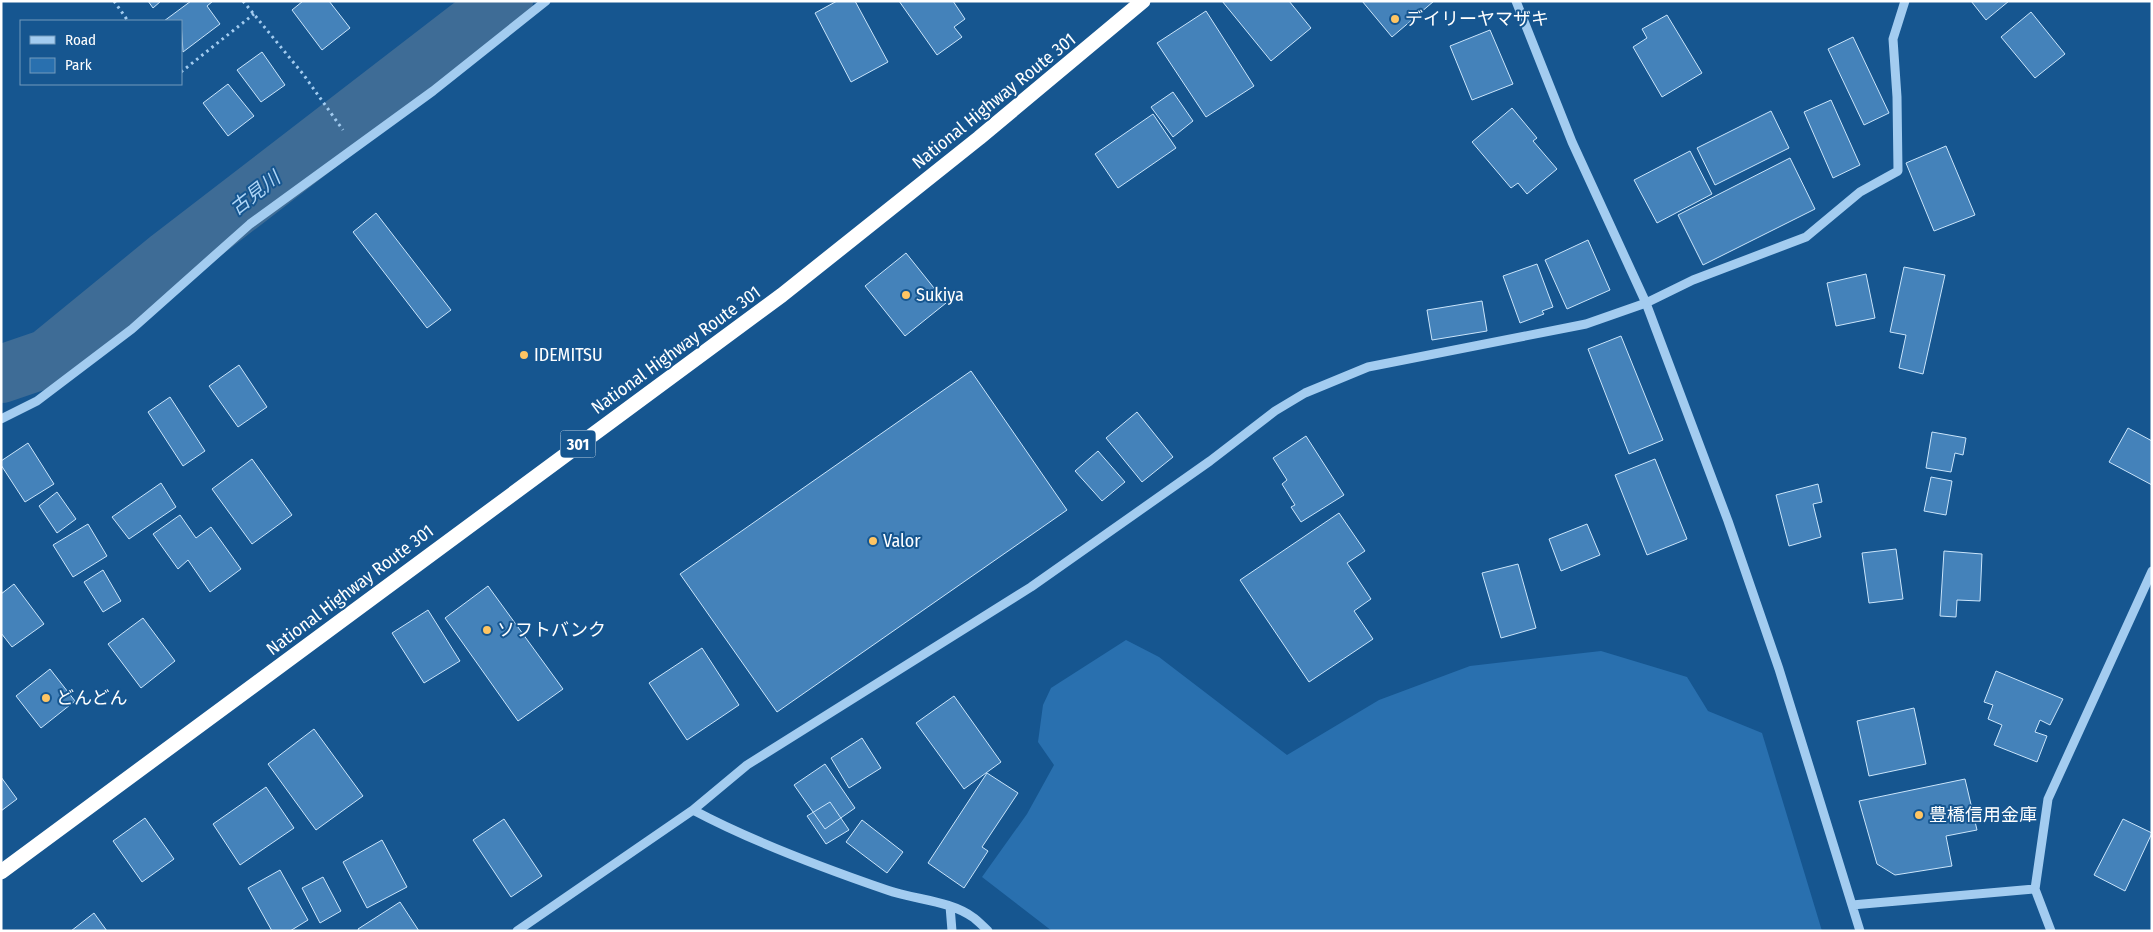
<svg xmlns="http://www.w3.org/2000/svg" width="2153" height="932" font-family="'Fira Sans Condensed','Noto Sans JP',sans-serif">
	<rect width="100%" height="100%" fill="#165690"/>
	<!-- green -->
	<path fill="#2970af" d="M1126 640 1159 657 1287 755 1379 700 1470 666 1601 651 1687 677 1708 711 1762 733 1822 931H1052L982 877 1027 814 1054 765 1038 742 1043 705 1051 688Z"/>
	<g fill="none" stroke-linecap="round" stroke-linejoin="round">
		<!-- river -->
		<path stroke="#3e6c96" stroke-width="58" d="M1 374 48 358 169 259 504 1"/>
	</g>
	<!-- building -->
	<path fill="#4482ba" stroke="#cae5fb" d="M148 1H161L153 8Z
		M191 1H213L207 6 220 24 183 52 181 21H164Z
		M303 1H329L350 28 322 50 292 10Z
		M837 1H855L888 62 851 82 815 13Z
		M899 1H953L965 19 954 27 962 37 937 55Z
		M1222 1H1289L1311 28 1271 61Z
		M1362 1H1434L1392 37Z
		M1971 1H2009L1986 20Z
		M1206 11 1254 86 1206 117 1157 43Z
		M2031 12 2065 54 2035 78 2001 37Z
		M1667 15 1702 73 1662 97 1633 47 1647 38 1642 29Z
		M1490 30 1513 84 1472 100 1450 46Z
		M1853 37 1889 113 1864 125 1828 49Z
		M262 52 285 85 261 102 237 70Z
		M228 84 254 116 228 136 203 103Z
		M1173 92 1193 121 1173 137 1151 107Z
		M1831 100 1860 165 1833 178 1804 112Z
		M1512 108 1537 138 1533 141 1557 169 1527 194 1518 183 1511 188 1472 142Z
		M1771 111 1789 148 1715 185 1697 148Z
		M1153 114 1176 148 1118 188 1095 154Z
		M1946 146 1975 215 1934 231 1906 163Z
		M1690 151 1712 194 1657 223 1634 180Z
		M1790 158 1815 209 1703 265 1678 215Z
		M376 213 451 310 427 328 353 232Z
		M1588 240 1610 290 1567 309 1545 260Z
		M906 253 946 303 905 336 865 286Z
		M1537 264 1553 307 1542 311 1544 314 1520 323 1503 276Z
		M1904 267 1945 275 1923 374 1899 368 1906 335 1890 332Z
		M1866 274 1875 318 1836 326 1827 283Z
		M1482 301 1487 331 1432 340 1427 310Z
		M1621 336 1663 440 1629 454 1588 349Z
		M239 365 267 407 238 427 209 386Z
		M971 371 1067 510 777 712 680 574Z
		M170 397 205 451 183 466 148 412Z
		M1137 412 1173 457 1142 482 1106 438Z
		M2128 428 2152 441V485L2109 462Z
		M1932 432 1966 438 1963 455 1955 453 1951 472 1926 468Z
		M1306 436 1344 495 1301 522 1291 507 1295 505 1282 484 1287 480 1273 458Z
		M28 443 54 484 25 502 1 465V461Z
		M1098 451 1125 482 1102 501 1075 471Z
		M252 459 292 515 252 544 212 489Z
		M1655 459 1687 539 1647 555 1615 475Z
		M1931 477 1952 481 1946 515 1924 511Z
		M161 483 176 507 129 539 112 517Z
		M1818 484 1822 502 1813 504 1821 537 1789 546 1776 495Z
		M57 492 76 519 57 533 39 506Z
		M1339 513 1365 551 1347 563 1371 599 1354 611 1373 639 1309 682 1240 580Z
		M180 515 196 538 211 527 241 569 210 592 188 560 178 569 153 534Z
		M88 524 107 556 73 577 53 545Z
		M1587 524 1600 555 1561 571 1549 539Z
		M1896 549 1903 599 1869 603 1862 553Z
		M1944 551 1982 554 1980 601 1957 600 1956 617 1940 616Z
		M1518 564 1536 628 1501 638 1482 573Z
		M103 570 121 601 103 612 84 582Z
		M14 584 44 624 12 647 1 633V594Z
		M488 586 563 689 518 721 445 618Z
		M428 610 460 661 424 683 392 633Z
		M143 618 175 661 141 688 108 644Z
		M702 648 739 705 687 740 649 683Z
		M50 669 75 701 41 728 16 696Z
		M1996 671 2063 699 2050 725 2040 720 2035 732 2047 736 2037 762 1994 745 2002 725 1988 719 1993 705 1984 702Z
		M954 696 1001 762 964 789 916 723Z
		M1914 708 1926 764 1869 776 1857 721Z
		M314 729 363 796 316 830 268 764Z
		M862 738 881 768 849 788 831 758Z
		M825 764 855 808 825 829 794 785Z
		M987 773 1018 793 982 847 988 851 964 888 928 863Z
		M1 777 17 799 1 811Z
		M1965 779 1977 830 1946 836 1952 866 1895 875 1877 864 1859 801Z
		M266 787 294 828 240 865 213 824Z
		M830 802 849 830 826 844 807 816Z
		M145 818 174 859 142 882 113 841Z
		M504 819 542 876 511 897 473 840Z
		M2123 819 2152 833 2125 891 2094 875Z
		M862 820 903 852 887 873 846 842Z
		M382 840 407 887 367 908 343 862Z
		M280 870 308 920 290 931H272L248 888Z
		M323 877 341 911 320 923 302 888Z
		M400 902 419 931H359L358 929Z
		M94 913 107 931H71Z"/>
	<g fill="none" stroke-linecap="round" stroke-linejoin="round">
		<!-- path -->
		<path stroke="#a3ccf0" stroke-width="3" stroke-dasharray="2.5 4" stroke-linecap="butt" d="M114 1 128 21
			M243 1 303 74 343 130
			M181 72 254 14"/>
		<!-- minor -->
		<path stroke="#a3ccf0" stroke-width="9" d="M1516 1 1572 142 1646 303 1728 521 1779 669 1860 931
			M1 419 37 401 132 329 250 224 433 91 546 1
			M693 810C753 842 823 868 887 890 915 900 950 900 974 918 979 922 984 927 988 931
			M1852 905 2035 889
			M950 906 952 931
			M517 931 693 810 747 765 1031 587 1210 461 1275 411 1305 393 1368 367 1586 324 1646 303 1693 280 1806 237 1860 192 1898 171 1897 97 1893 39 1905 1
			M2051 931 2035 889 2048 799 2152 571"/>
		<!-- highway -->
		<path stroke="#fff" stroke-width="15" d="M1 872 782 295 979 138 1143 1"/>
	</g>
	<!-- markers -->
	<g fill="#ffc563" stroke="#165690" stroke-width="2">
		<circle cx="1395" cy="19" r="5"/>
		<circle cx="906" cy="295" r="5"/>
		<circle cx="524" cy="355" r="5"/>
		<circle cx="873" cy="541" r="5"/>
		<circle cx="487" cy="630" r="5"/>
		<circle cx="46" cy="698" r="5"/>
		<circle cx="1919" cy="815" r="5"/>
	</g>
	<g text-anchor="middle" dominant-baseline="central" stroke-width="4" stroke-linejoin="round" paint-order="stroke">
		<!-- shield labels -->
		<rect fill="#165690" stroke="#b9ccde" stroke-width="1" x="560.5" y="430.5" width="35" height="27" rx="4"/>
		<g font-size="16" font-weight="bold" fill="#fff">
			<text x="578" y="444">301</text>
		</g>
		<!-- poi labels -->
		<g font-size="18" fill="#fff" stroke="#165690" text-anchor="start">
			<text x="1405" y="19">デイリーヤマザキ</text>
			<text x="916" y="295">Sukiya</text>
			<text x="534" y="355">IDEMITSU</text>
			<text x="883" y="541">Valor</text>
			<text x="497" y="630">ソフトバンク</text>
			<text x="56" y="698">どんどん</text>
			<text x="1929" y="815">豊橋信用金庫</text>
		</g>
		<!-- street labels -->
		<g font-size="18" fill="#fff" stroke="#165690">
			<text transform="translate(994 101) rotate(-39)">National Highway Route 301</text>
			<text transform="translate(676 350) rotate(-36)">National Highway Route 301</text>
			<text transform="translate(350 590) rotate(-37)">National Highway Route 301</text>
		</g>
		<!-- water labels -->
		<g font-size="19" font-style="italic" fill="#afd6f7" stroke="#165690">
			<text transform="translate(255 193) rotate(-38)">古見川</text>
		</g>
	</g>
	<!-- border -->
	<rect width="2153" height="932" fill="none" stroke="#ffffff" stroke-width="5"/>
	<!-- legend -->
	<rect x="20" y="20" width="162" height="65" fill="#165690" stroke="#739abc"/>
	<rect x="30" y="36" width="25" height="8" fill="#a3ccf0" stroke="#739abc"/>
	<text x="65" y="45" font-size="15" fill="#ffffff">Road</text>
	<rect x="30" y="58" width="25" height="15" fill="#2970af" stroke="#739abc"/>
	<text x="65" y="70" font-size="15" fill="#ffffff">Park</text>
</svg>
